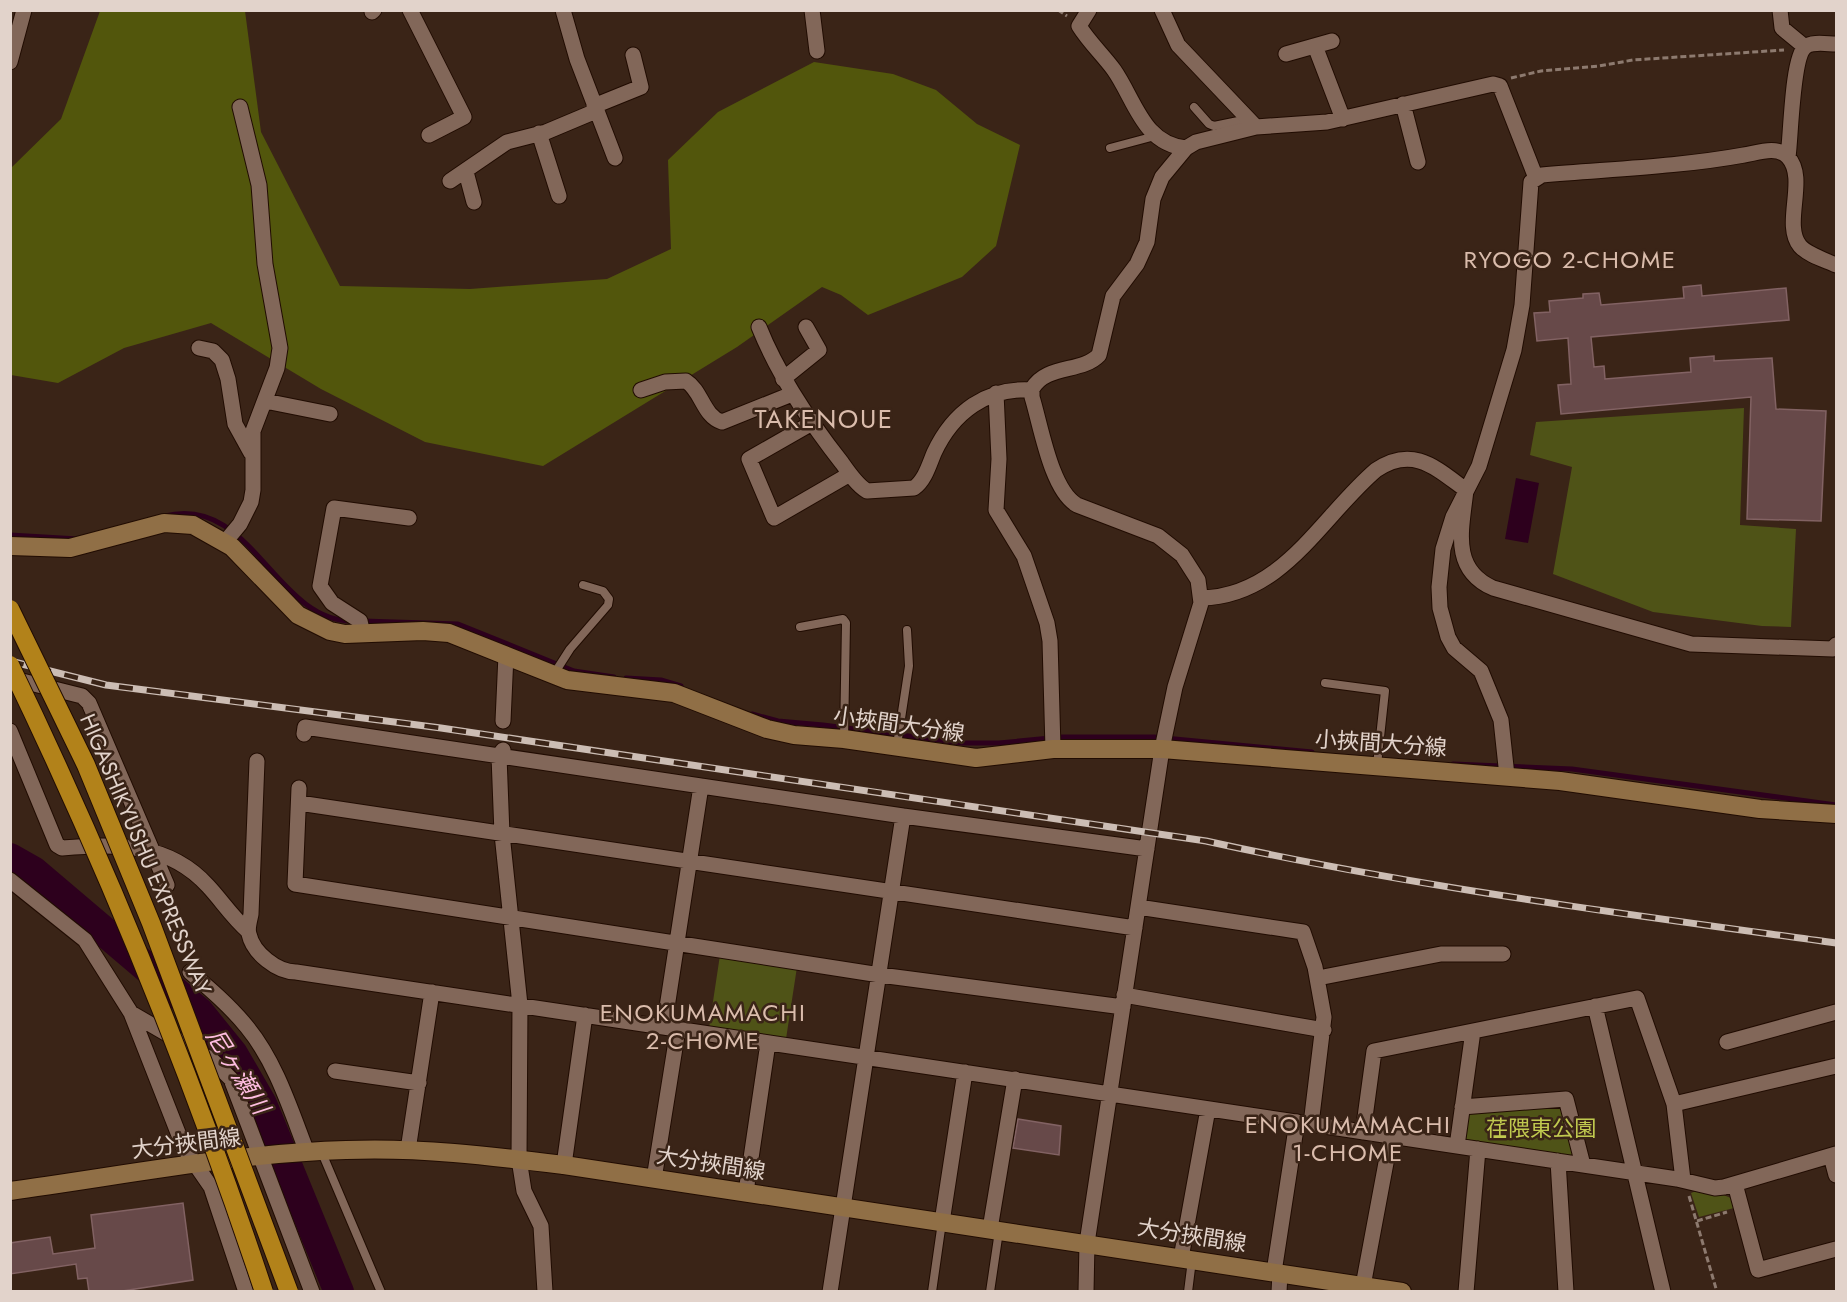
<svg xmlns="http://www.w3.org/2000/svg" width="1847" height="1302" font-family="Jost,'Noto Sans JP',sans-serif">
	<rect width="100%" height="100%" fill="#3a2417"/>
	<!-- green -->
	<path fill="#4f5317" d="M1744 408 1740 525 1796 529 1791 627 1762 626 1653 612 1553 574 1572 467 1530 455 1536 422Z
		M720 955 797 967 786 1039 709 1028Z
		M1562 1107 1575 1152 1573 1157 1467 1141 1462 1136 1466 1114 1473 1110Z
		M1696 1191 1721 1194 1731 1198 1734 1208 1699 1217 1691 1193Z"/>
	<!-- forest -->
	<path fill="#52560c" d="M100 11H245L261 132 340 286 470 289 607 279 671 249 668 160 718 112 814 62 893 74 936 90 977 124 1020 145 996 246 962 277 868 315 841 295 822 287 737 347 543 466 425 442 321 389 211 323 124 348 58 383 11 375V168L61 119Z"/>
	<!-- water -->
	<path fill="#2d001d" d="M1516 478 1539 483 1528 543 1505 539Z"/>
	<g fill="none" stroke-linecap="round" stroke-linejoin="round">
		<!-- stream -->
		<path stroke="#2d001d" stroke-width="5" d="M165 516C252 494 275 622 353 621
			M10 535 78 539
			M363 621 458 624 574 671 614 677
			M626 678 661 680 681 686
			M752 714 778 721 823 725 963 743H999L1061 737H1154L1312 752
			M1453 764 1572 769 1836 805"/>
		<!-- river -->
		<path stroke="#2d001d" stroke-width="30" d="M10 858 33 871 199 1012 233 1054 262 1104 339 1292"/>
	</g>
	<!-- building -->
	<path fill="#674949" stroke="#826263" stroke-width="1.5" d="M1701 285 1702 296 1786 288 1789 320 1591 337 1594 367 1604 366 1605 379 1691 372 1690 358 1714 356V361L1772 358 1776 409 1826 411 1821 521 1747 519 1751 397 1561 414 1558 385 1571 384 1568 338 1537 341 1534 313 1550 312 1549 301 1583 298V294L1599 293 1601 305 1684 298 1683 287Z
		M1018 1119 1061 1126 1059 1155 1013 1148Z
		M183 1203 193 1280 116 1292H89L87 1278 78 1279 76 1264 10 1274V1243L50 1237 53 1254 95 1248 91 1215Z"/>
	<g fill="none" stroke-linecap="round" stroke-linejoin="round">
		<defs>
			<path id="service" d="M1194 107 1209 124 1214 126 1248 119
				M1110 148 1155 136
				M800 627 843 619 846 623 844 739
				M554 674 570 649 608 605 609 599 603 591 583 585
				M1325 683 1385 691 1377 765
				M897 745 909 666 907 630
				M322 1153 381 1292
				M932 1292 942 1222
				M990 1292 999 1231
				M1188 1292 1192 1260"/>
			<path id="minor" d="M410 10 464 117 429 135
				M563 10 577 59 615 158
				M812 10 817 51
				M1089 10 1079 26C1089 42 1103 55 1114 70 1135 100 1143 144 1186 148
				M1162 10 1178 45 1256 127
				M1780 10 1782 28 1805 47
				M372 12 374 10
				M1315 46 1343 119
				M1286 54 1332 41
				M10 62 24 10
				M1403 104 1418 162
				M594 106 641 87 633 55
				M539 133 559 196
				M1788 157C1791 136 1792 58 1805 47 1812 41 1827 44 1836 44
				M466 172 474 202
				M450 181 507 142 546 132 596 111
				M759 327C779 377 809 421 842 463 849 473 857 485 867 491L914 488C925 480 929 465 934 453 953 412 987 387 1032 390
				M199 348 213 351 222 360 228 379 235 424 251 453
				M783 379 819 350 806 327
				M641 390 665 382 686 381C702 391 703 416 722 422L792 394
				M996 393 999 459 996 510 1024 556 1047 623 1050 641 1053 749
				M265 401 330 414
				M812 423 749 459 774 518 850 474
				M225 542 240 524 251 502 253 490V431L277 368 280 348 265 264 259 185 240 107
				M1202 598C1283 596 1321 517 1376 470 1413 445 1436 468 1466 490 1462 528 1450 569 1493 588L1691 644 1833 649 1836 645
				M363 634 360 621 332 603 320 586 334 508 409 518
				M10 678 82 696 89 703 167 885
				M503 721 506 655
				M10 731 57 845 62 848C116 844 168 842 208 886 222 901 232 917 248 931
				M304 734 305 727 903 816 1147 849
				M503 750 499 756 502 834 520 1005 519 1159 524 1191 541 1226 545 1292
				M257 761 251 914C250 920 247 928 249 934 253 953 277 972 296 972L1677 1179 1715 1188 1724 1187 1836 1154
				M1507 776 1501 720 1481 671 1454 648 1448 637 1440 608 1439 587 1443 549 1453 517 1479 466 1514 350 1522 305 1531 182 1542 175C1609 169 1678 167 1744 155 1757 153 1777 145 1788 157 1808 179 1782 224 1800 246 1808 255 1825 260 1836 265
				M299 788 295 884 880 975 1123 1007
				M299 803 1135 928
				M10 880 85 940 131 1013 184 1148 211 1187 246 1292
				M1138 907 1303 932 1315 967 1324 1017 1311 1124
				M190 972C210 989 230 1006 247 1027 276 1062 291 1111 307 1152
				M1318 978 1441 954H1503
				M1124 995 1324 1030
				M1595 1006 1663 1292
				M131 1013 212 1060 231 1079 312 1292
				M664 1027 701 786
				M1727 1042 1836 1012
				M335 1071 419 1083
				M1674 1104 1836 1066
				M1462 1107 1566 1099 1583 1165
				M1363 1132 1374 1051 1637 998 1674 1104 1683 1180
				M1457 1146 1473 1031
				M408 1150 432 992
				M1831 1156 1836 1175
				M1558 1161 1566 1292
				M564 1165 585 1015
				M654 1179 678 1029
				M1735 1184 1758 1270 1836 1249
				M746 1192 768 1043
				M942 1222 965 1072
				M990 1229 1015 1079
				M1181 1258 1208 1109
				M1274 1272 1297 1122
				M1363 1286 1391 1136
				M830 1292 903 816
				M1086 1292 1087 1243 1162 749 1175 687 1201 603 1198 580 1182 555 1158 536 1077 505C1051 490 1041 426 1032 397V389C1046 364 1082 373 1099 355L1113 296 1137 264 1147 242 1153 199 1162 177 1186 148 1196 142 1256 127 1327 122 1493 84 1500 86 1536 178
				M1279 1292 1280 1273
				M1466 1292 1478 1149"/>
			<path id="secondary" d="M10 546 70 548 164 523 193 525 232 547 298 615 330 631 345 634 423 631 449 633 567 680 674 693 767 729 794 735 844 739 976 758 1053 749H1162L1560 781 1760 809 1836 814
				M10 1191C120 1176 236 1153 346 1150 419 1147 491 1156 564 1165L1402 1292"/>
		</defs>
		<!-- service casing -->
		<use href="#service" stroke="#210c02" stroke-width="10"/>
		<!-- minor casing -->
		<use href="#minor" stroke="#210c02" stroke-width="17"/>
		<!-- secondary casing -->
		<use href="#secondary" stroke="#210c02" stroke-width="20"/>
		<!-- path -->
		<path stroke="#8d7a6f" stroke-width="3" stroke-dasharray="6 3" stroke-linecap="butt" d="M1058 10 1067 16
			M1511 78 1541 71 1599 66 1633 60 1784 50
			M1689 1196 1717 1292
			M1697 1221 1727 1212"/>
		<!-- service -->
		<use href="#service" stroke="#826759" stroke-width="8"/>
		<!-- minor -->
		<use href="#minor" stroke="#826759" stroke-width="15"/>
		<!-- secondary -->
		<use href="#secondary" stroke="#906f46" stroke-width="18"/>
		<defs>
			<path id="rail" d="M10 661 106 685 441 728 1206 841C1414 887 1626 914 1836 943"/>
		</defs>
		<!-- rail casing -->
		<use href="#rail" stroke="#ccbdb4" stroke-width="7"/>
		<!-- rail -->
		<use href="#rail" stroke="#3a2417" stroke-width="4.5" stroke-dasharray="14" stroke-linecap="butt"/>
		<defs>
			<path id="motorway-bridge" d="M10 609 86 765 151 923 289 1292
				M10 665C108 868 193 1078 264 1292"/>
		</defs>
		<!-- motorway-bridge casing -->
		<use href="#motorway-bridge" stroke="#210c02" stroke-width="20" stroke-linecap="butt"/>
		<!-- motorway-bridge -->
		<use href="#motorway-bridge" stroke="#b2821a" stroke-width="18"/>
	</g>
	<g text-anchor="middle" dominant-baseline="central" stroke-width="5" stroke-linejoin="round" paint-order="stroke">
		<!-- street labels -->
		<g font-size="22" fill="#e2d3cb" stroke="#3a2417">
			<text transform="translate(899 724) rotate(8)">小挾間大分線</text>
			<text transform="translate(1381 743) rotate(4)">小挾間大分線</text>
			<text transform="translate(146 854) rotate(67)">HIGASHIKYUSHU EXPRESSWAY</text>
			<text transform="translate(186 1143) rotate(-7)">大分挾間線</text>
			<text transform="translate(711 1163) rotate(9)">大分挾間線</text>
			<text transform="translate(1192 1235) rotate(9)">大分挾間線</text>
		</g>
		<!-- park labels -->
		<g font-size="22" fill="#c0c94f" stroke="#3a2417">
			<text x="1541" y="1128">荏隈東公園</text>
		</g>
		<!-- neighbourhood labels -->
		<g font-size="24" letter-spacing="1.5" fill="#dabcac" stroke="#3a2417">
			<text x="1570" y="259">RYOGO 2-CHOME</text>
			<text x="703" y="1012">ENOKUMAMACHI<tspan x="703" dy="28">2-CHOME</tspan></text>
			<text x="1348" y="1124">ENOKUMAMACHI<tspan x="1348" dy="28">1-CHOME</tspan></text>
		</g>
		<!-- water labels -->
		<g font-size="24" font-style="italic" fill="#febde0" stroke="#3a2417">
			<text transform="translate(238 1071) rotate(58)">尼ヶ瀬川</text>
		</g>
		<!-- quarter labels -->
		<g font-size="26" letter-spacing="1.5" fill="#dabcac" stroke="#3a2417">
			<text x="824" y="419">TAKENOUE</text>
		</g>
	</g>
	<!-- border -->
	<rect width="1847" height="1302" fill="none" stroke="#e2d3cb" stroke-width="24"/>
</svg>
